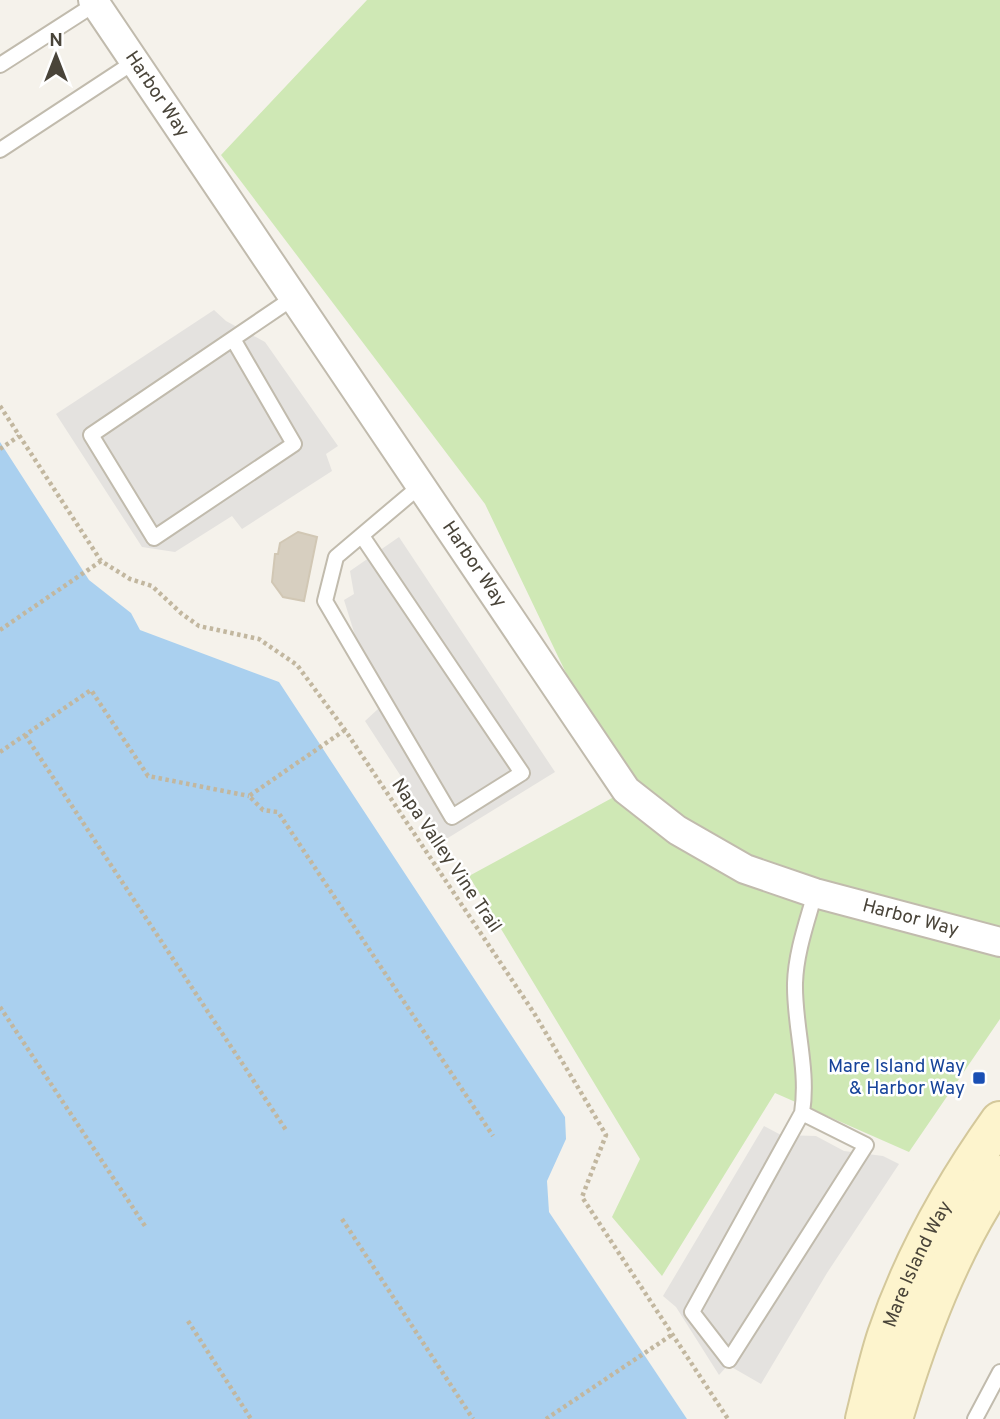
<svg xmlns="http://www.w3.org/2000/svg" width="1000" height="1419" font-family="Overpass,sans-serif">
	<rect width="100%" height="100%" fill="#f5f2eb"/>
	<!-- green -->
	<path fill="#cfe8b5" d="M367 0H1000V1019L909 1152 775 1093 662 1276 612 1217 640 1159 469 876 623 792 485 504 221 155Z"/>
	<!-- parking -->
	<path fill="#e4e2df" d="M214 310 226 321 265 342 338 446 326 454 332 471 242 529 232 516 175 552 142 547 56 414Z
		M399 537 555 772 443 841 365 721 378 709 344 600 354 594 350 571Z
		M764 1126 781 1135 816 1136 844 1151 883 1156 899 1164 827 1273 761 1384 728 1365 719 1375 676 1307 663 1296Z"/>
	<!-- water -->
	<path fill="#aad0ef" d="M0 442 89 580 131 613 140 630 279 682 565 1117 566 1139 547 1181 549 1212 687 1419H0Z"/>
	<!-- building -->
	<path fill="#d7cfc0" stroke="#d1c7b4" stroke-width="2" d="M298 532 317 537 304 601 283 597 272 582 275 554H278L280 543Z"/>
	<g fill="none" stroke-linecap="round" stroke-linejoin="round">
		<defs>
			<path id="lane" d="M0 65 95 4
				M0 150 134 62
				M233 339 294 444 154 538 91 435 293 298
				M362 536 522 773 452 817 325 601 336 557 420 486
				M802 1113 866 1145 729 1360 692 1312 802 1113C809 1069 794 1026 795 983 796 952 807 922 815 893
				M975 1419 1000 1372"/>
			<g id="street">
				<path id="s1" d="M93 0 626 790 677 830 745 869 815 893 1000 942"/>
			</g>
			<g id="secondary">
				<path id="s2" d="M865 1419C872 1391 878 1362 887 1335 913 1258 953 1187 1000 1121"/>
				<path d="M893 1419C918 1335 950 1248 1000 1175"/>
			</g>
		</defs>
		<!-- lane casing -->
		<use href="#lane" stroke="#c1bbad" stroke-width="18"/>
		<!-- street casing -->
		<use href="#street" stroke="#c1bbad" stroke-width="32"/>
		<!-- secondary casing -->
		<use href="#secondary" stroke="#d4c89b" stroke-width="42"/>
		<!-- path -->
		<path stroke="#c2b79f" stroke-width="4.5" stroke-dasharray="3.5 3.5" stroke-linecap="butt" d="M0 406 101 561 130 579 152 586 182 614 199 626 259 639 297 665 345 730 534 1013 606 1135 582 1197 728 1419
			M0 449 19 436
			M0 630 101 561
			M345 730 249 796 263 810 278 812 493 1136
			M25 735 286 1130
			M0 752 91 690 148 776 249 796
			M0 1007 145 1226
			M342 1219 473 1419
			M188 1321 251 1419
			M546 1419 673 1334"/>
		<!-- lane -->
		<use href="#lane" stroke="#fff" stroke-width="14"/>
		<!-- street -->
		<use href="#street" stroke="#fff" stroke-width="28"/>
		<!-- secondary -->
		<use href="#secondary" stroke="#fdf4cd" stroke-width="38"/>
	</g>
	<!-- markers -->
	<rect fill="#1a4fb4" stroke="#fff" stroke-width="2.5" x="972" y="1071" width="14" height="14" rx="3.5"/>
	<g text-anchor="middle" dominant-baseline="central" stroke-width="5" stroke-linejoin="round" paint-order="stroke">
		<!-- street labels -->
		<g font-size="19" fill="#494439" stroke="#fff">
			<text stroke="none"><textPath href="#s1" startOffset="114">Harbor Way</textPath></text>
			<text stroke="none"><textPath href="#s1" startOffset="681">Harbor Way</textPath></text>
			<text transform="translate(446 856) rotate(56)">Napa Valley Vine Trail</text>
			<text stroke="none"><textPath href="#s1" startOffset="1269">Harbor Way</textPath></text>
			<text stroke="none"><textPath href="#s2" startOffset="164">Mare Island Way</textPath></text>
		</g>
		<!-- transit labels -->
		<g font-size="19" fill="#164399" stroke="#fff" text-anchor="end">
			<text x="965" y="1067">Mare Island Way<tspan x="965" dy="22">&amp; Harbor Way</tspan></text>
		</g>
	</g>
	<!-- north arrow -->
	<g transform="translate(56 56)" stroke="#ffffff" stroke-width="5" paint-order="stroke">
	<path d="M0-5L12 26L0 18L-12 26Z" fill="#494439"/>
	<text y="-10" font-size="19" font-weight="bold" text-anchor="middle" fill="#494439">N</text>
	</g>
</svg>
